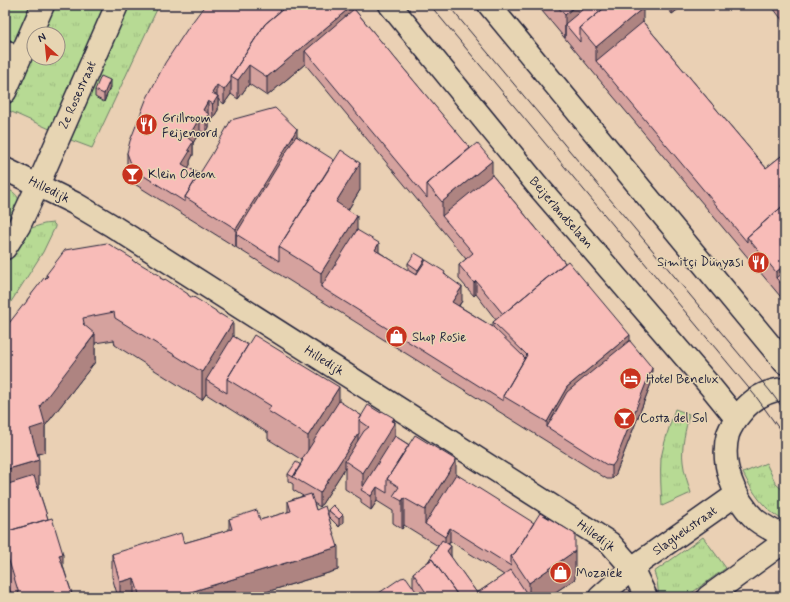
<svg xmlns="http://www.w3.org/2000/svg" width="790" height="602" font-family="Mynerve,sans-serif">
	<defs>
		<pattern id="grass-tufts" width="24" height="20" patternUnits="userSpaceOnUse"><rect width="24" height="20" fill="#b7da94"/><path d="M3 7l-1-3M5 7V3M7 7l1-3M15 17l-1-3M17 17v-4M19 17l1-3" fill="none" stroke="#9dbb80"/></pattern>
	</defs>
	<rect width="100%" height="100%" fill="#ead0b4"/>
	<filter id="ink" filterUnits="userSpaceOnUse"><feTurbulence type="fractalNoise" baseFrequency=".025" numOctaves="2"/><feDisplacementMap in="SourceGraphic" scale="8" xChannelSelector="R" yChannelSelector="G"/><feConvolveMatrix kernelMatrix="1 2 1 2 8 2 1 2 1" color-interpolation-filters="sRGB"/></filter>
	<g filter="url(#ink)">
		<!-- grass -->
		<path fill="url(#grass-tufts)" stroke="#6c7e68" d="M8 5H32L11 50 10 49C7 35 1 19 8 5Z
			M51 5H108L52 130 5 109 34 44V58H58V34H38Z
			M128 5H159L92 148 68 139Z
			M5 188C21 195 21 200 14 215 11 220 8 226 5 232Z
			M53 223 55 225V227L43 252 22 285 5 311V265L14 252 25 230 44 224Z
			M675 409 689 414C686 429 681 446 683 462 684 473 688 483 691 493L662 506C661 490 660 474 661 458 664 442 670 425 675 409Z
			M766 463 776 484 785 492V521C765 511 753 493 743 473Z
			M703 537 726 568 686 597H659L657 581 654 572Z"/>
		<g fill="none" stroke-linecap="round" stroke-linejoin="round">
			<defs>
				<path id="street" d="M5 51 14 71
					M5 169 74 203 111 225 610 543 632 568 646 597
					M600 597 632 568 737 494
					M708 597 785 541"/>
				<path id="secondary" d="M390 5 537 185 710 386 736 418
					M489 5 785 363
					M5 92 43 5
					M5 248 19 226 38 185 117 5
					M785 389C767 390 752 399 741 413 736 419 731 426 728 434 720 463 734 500 756 520 765 527 775 532 785 537"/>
			</defs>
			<!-- street casing -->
			<use href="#street" stroke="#22223b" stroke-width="25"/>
			<!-- secondary casing -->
			<use href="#secondary" stroke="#22223b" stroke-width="25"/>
			<!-- street -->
			<use href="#street" stroke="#e7d5b3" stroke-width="22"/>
			<!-- secondary -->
			<use href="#secondary" stroke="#e7d5b3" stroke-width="22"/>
			<!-- tram -->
			<path stroke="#22223b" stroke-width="1" d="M430 5 757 398 785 437
				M448 5 770 391 785 411"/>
		</g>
		<!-- wall -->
		<path fill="#d5a29e" stroke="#22223b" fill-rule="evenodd" d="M205 5H354V9L630 341 652 381 615 476 612 479H607L133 183 127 167V153ZM305 64 466 259 459 265V279L474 296 476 294 496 320 493 322V327L459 306 462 301 445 274 425 262 408 263V270L413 274 379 252 357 230 348 210 360 190 297 136 199 174 188 167 190 165V161L193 155V143L200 131 206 133 209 127V116L213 118 218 110V99L224 104 231 94 238 99 249 84 267 96Z
			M537 5H641L643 22 766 168 785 153V302Z
			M665 5H684L672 14Z
			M771 5H785V24Z
			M110 87 104 102 95 97V90Z
			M133 261 216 313 233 336 362 416 394 421 395 436 456 474 575 579 548 597H373L413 587V573L428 562 438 546 404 525 402 529 393 523V511L377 501 371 510 361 503V499L345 489V468L320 507 314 503 316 510 328 516V510L343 522 339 527 329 517 338 570 250 597H118L112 577V554L184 543 229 530V519L260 520 288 512V501L303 496 293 490V484L288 481V474L301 465 302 462V460L268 439V433L206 394 202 400 115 345 114 340 95 343V362L45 426V452L38 454 39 488H38L73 597H12L5 576V330L6 328V327L27 302V300L46 277V275ZM450 541 504 575 477 593 451 557 449 544Z"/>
		<!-- shaded-wall -->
		<path fill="#ae8481" stroke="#22223b" d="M283 5H310L249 65V84L238 99V80L283 14Z
			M353 5H354V23L305 51V64L267 96V77Z
			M576 5H604L565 24V38V15Z
			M672 5H684L672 14Z
			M643 8V35L596 61V47Z
			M110 80V87L104 102V94Z
			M231 81V94L224 104V90Z
			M217 85V98L218 96V110L213 118 212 93Z
			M208 101V115L203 110Z
			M209 114V127L206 133V120Z
			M200 117V131L193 143V155L190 161V165L182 177V164L188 138Z
			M297 129V148L236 234V247V229Z
			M492 161V189L442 216V202Z
			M360 163V190L336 230V202Z
			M785 181V195L781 185Z
			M357 216V243L321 287V273Z
			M379 243V257L375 250Z
			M425 259V266L418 277V270Z
			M785 265V284L776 278V272Z
			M476 281V294L474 296V283Z
			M462 287V301L452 315V302Z
			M233 322V349L206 380V394L202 400V372Z
			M84 323V349L95 334V362L45 426V452L30 456V429L40 406Z
			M630 335V354L547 427V422L567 387Z
			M652 368V381L615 476 612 479V466Z
			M339 387V415L308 463V436Z
			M394 418V424L395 422V450L363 491V473Z
			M358 434V447L345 461V468L320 507V493Z
			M39 460V488L5 498V470Z
			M456 460V488L425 524V510Z
			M377 487V501L371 510V496Z
			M404 498V525L402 529V501Z
			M343 515V522L339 527V519Z
			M450 528V541L445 550V537Z
			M451 546V559L447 551Z
			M338 547V570L250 597H184V594Z
			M575 551V579L548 597H529V583Z
			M63 554V582L59 555Z
			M134 578V597H120V582Z"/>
		<!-- building -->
		<path fill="#f8bcb8" stroke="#22223b" d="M205 5H275L280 11 265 24 231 76V81L224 90 217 85 212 93 218 96 213 104 208 101 203 110 209 114 206 120 200 117 188 138 193 142 188 150 190 151 182 164 199 174 185 197V202L133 169 127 153 130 141 146 100 165 63 188 28Z
			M288 5H353L267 77 249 65 238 80 231 76 265 24Z
			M556 5H576L565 15Z
			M588 5H608L580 28V42L565 24Z
			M608 5H641L643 8 596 47 580 28Z
			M781 5H785V10Z
			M354 9 470 148 427 184V198L305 51Z
			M643 22 766 168 785 153V181L781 185 785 190V204L747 237V242L596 61Z
			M101 76 110 80 104 94 95 90Z
			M275 108 297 129 268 178 236 229 185 197 212 154 231 120Z
			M296 136 334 160 279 247V261L236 234Z
			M477 143 492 161 442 202 427 184Z
			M341 150 360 163 336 202 357 216 321 273 279 247Z
			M492 175 565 263 503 314 476 281 474 283 459 265 473 253 442 216Z
			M785 204V265L776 272 747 237Z
			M357 230 379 243 375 250 416 275 426 260 445 272 444 274 462 287 452 302 493 327 525 358 503 396V401L321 287Z
			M107 243 133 259 132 260 136 263 137 262 161 276 160 278 164 280 165 279 188 294V295L192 298V296L216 311V312L220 315V314L233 322 202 372 115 318 114 312 83 318 84 323 83 324 95 334 40 406 45 424 30 429 39 460 5 470V330L7 327H6L24 304V305L27 301V300L44 278 45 279 48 276 46 275 65 250Z
			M415 253 425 259 418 270 408 263Z
			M568 261 630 335 567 387 547 422 503 396 527 355 493 322Z
			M785 270V288L776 278Z
			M254 335 339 387 308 436 268 411 271 406 227 379Z
			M233 336 248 345 227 379V393L206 380Z
			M629 341H630L649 364 652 368 615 462 612 466 607 465 547 427 567 392Z
			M339 401 362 416 359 420V434H358L320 493 293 477 303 460 302 459 308 450Z
			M368 405 381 413 382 411 394 418 392 421 395 422 363 473 345 461 364 431 369 427 359 420Z
			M415 435 456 460 425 510 404 498 402 501 393 496 399 487 387 479Z
			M395 436 409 445 387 479V493L377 487 371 496 361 490Z
			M296 462 301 465 293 477 288 474Z
			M456 474 534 523 515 553 511 556V566L450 528 445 537 425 524Z
			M34 476 48 519 5 532V485Z
			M311 494 316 510 325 506 338 547 184 594V597H140L134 578 120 582 112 554 181 533 184 543 232 529 229 519 257 510 260 520 291 511 288 501Z
			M333 505 343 515 339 519 328 510Z
			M540 513 575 534V551L529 583 511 556 515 553Z
			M52 518 63 554 59 555 73 597H20L5 548V532Z
			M442 540 451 546 447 551 477 593 511 570 529 597H459L432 559 428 562Z
			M432 559 459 597H429L413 573Z
			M406 577 420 597H373L401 578Z"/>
	</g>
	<!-- icons -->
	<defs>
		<symbol id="restaurant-disc" viewBox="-11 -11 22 22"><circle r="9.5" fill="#c8321e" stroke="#e7d5b3"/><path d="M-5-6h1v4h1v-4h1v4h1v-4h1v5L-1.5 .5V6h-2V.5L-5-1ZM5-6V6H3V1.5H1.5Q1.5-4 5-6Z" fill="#fff"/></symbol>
		<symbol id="bar-disc" viewBox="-11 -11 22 22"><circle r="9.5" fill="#c8321e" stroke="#e7d5b3"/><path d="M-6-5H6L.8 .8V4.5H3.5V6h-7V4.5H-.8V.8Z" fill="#fff"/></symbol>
		<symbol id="shop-disc" viewBox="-11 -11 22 22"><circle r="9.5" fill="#c8321e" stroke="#e7d5b3"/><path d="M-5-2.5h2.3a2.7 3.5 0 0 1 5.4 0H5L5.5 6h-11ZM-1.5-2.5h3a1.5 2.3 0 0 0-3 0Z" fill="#fff"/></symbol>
		<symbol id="hotel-disc" viewBox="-11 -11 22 22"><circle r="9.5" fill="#c8321e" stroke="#e7d5b3"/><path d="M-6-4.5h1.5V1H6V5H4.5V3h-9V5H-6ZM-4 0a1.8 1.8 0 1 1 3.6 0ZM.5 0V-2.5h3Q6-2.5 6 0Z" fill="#fff"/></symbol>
	</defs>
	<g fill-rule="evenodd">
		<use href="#restaurant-disc" x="134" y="112" width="25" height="25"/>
		<use href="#bar-disc" x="120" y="162" width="25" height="25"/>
		<use href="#restaurant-disc" x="746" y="250" width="25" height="25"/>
		<use href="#shop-disc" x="384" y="324" width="25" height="25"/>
		<use href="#hotel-disc" x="618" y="366" width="25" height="25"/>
		<use href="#bar-disc" x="612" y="406" width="25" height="25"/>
		<use href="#shop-disc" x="548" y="560" width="25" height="25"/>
	</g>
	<g text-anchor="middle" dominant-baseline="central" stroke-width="3" stroke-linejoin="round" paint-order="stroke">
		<!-- street labels -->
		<g font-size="13" fill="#22223b" stroke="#e7d5b3">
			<text transform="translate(78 95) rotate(-66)">2e Rosestraat</text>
			<text transform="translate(49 190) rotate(26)">Hilledijk</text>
			<text transform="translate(561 213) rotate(49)">Beijerlandselaan</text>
			<text transform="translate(324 361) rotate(32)">Hilledijk</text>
			<text transform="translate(685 531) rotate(-35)">Slaghekstraat</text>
			<text transform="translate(596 536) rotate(36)">Hilledijk</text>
		</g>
		<!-- poi labels -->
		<g font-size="13" fill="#22223b" stroke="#e7d5b3" text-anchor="start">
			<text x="162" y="118">Grillroom<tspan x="162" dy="15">Feijenoord</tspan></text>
			<text x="148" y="174">Klein Odeon</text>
			<text x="744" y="262" text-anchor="end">Simitçi Dünyası</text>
			<text x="412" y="337">Shop Rosie</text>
			<text x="646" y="379">Hotel Benelux</text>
			<text x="640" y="418">Costa del Sol</text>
			<text x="576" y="573">Mozaiek</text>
		</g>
	</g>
	<!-- margin -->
	<rect width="790" height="602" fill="none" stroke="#e7d5b3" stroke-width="20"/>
	<rect x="10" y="10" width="770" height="582" fill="none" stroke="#22223b" stroke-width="1.5" filter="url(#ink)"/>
	<!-- north arrow -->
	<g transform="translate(46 46) rotate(333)"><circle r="19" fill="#e7d5b3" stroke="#988d83"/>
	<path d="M0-3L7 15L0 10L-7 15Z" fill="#c8321e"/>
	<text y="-6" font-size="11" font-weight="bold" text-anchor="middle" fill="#22223b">N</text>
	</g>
</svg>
